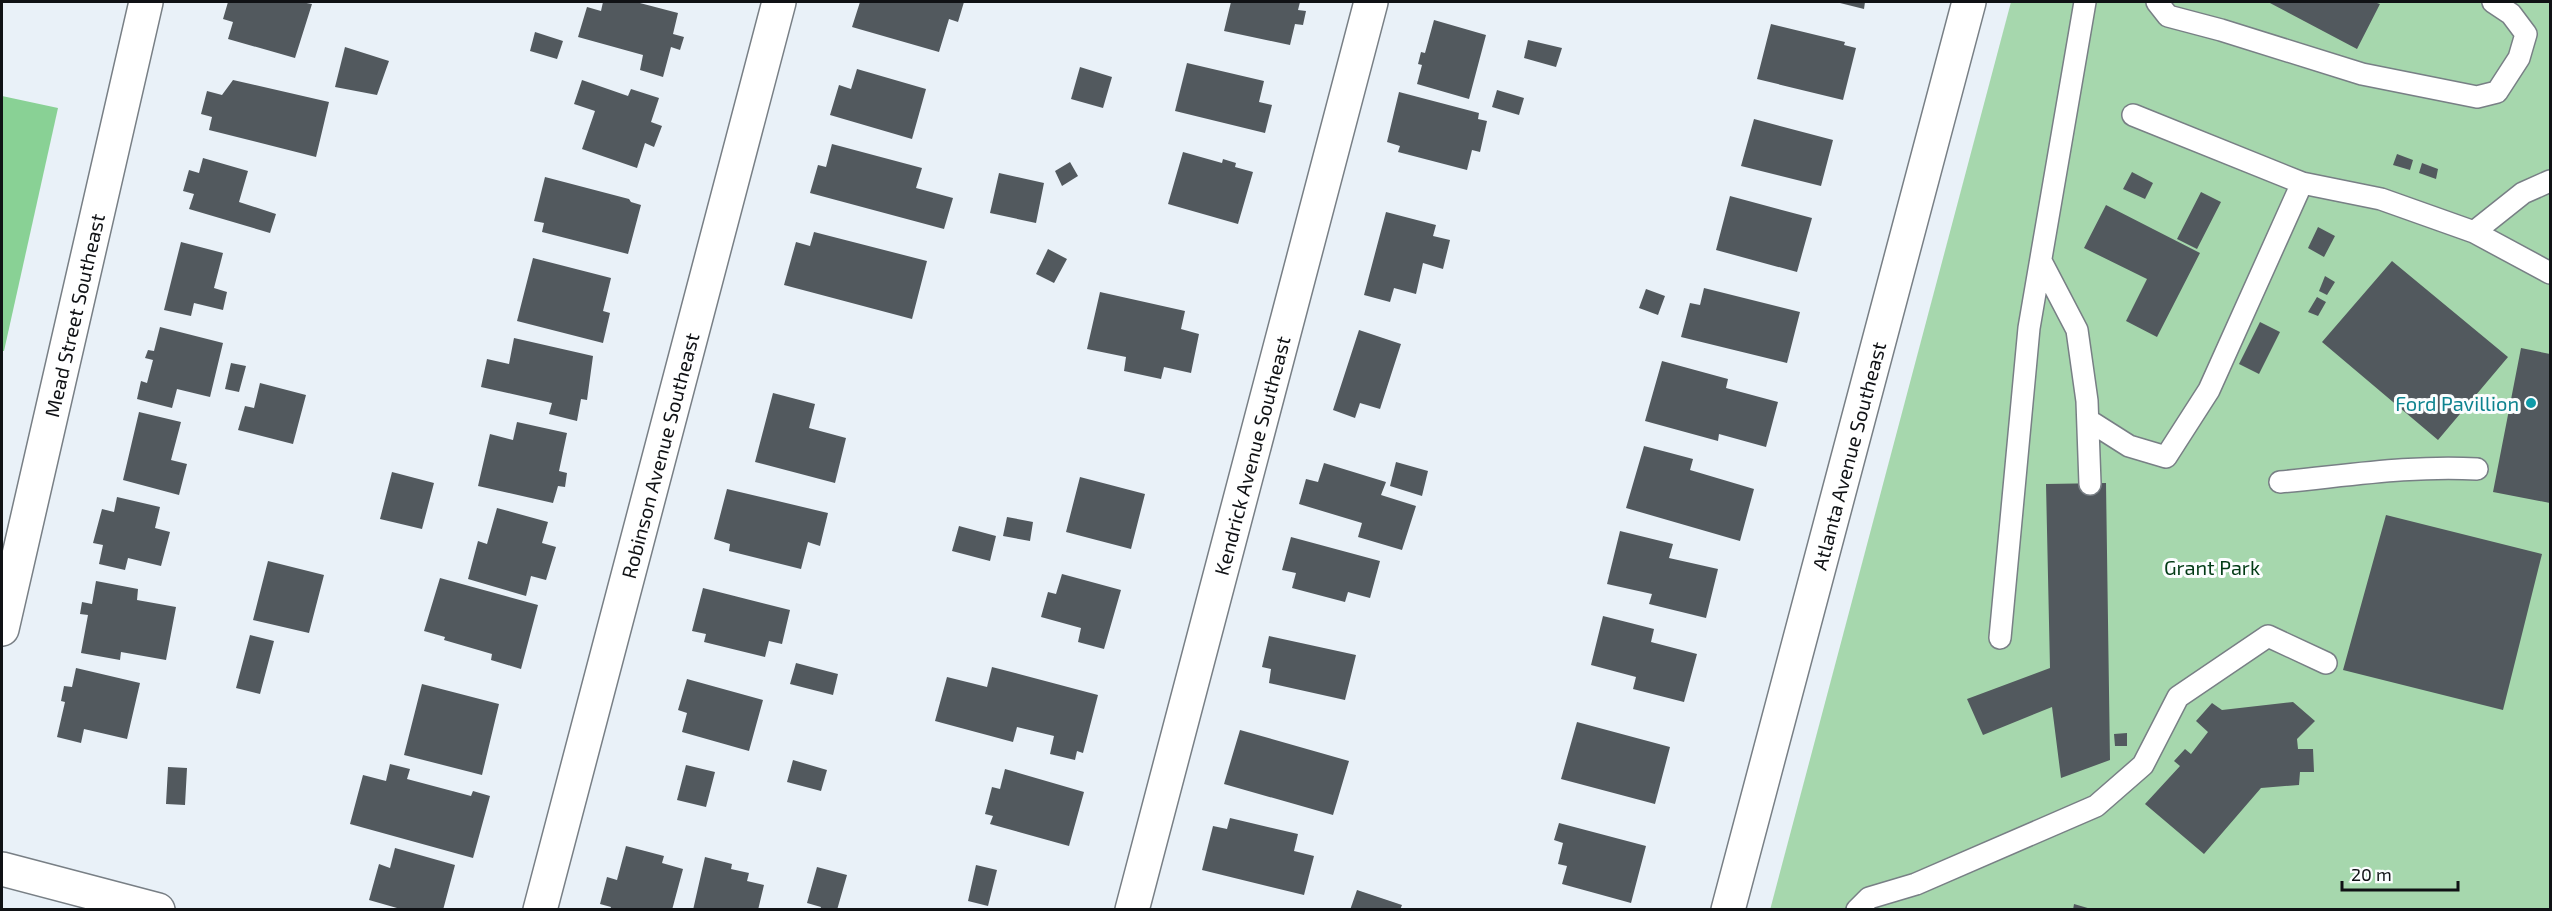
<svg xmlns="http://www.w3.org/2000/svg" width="2552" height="911" font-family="'Exo 2',sans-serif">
	<rect width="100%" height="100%" fill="#e9f1f8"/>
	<!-- green -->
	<path fill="#a6d7ad" d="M2011 2H2550V909L1770 910Z"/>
	<!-- forest -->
	<path fill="#89d195" d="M2 96 58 108 4 351H2Z"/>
	<!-- building -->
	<path fill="#52595e" d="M228 2H301L312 4 295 58 228 39 233 22 223 19Z
		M603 2H636L678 13 673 34 684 37 680 50 671 47 663 77 640 70 643 55 578 37 587 7 601 11Z
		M860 2H964L958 22 949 19 939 52 852 27Z
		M1231 2H1300L1298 10 1306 11 1303 25 1295 24 1290 45 1224 31Z
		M1836 2H1865L1864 9Z
		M2268 2H2374L2380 4 2357 49Z
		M1434 20 1486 35 1469 99 1417 84 1422 65 1418 64 1421 52 1425 53Z
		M1771 24 1845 42 1844 45 1856 48 1843 100 1757 79Z
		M535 32 563 41 557 59 530 51Z
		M1528 40 1562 48 1556 67 1524 58Z
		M345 47 389 61 377 95 335 87Z
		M1187 63 1264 81 1259 102 1272 105 1265 133 1175 111Z
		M1080 67 1112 77 1103 108 1071 99Z
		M857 69 926 89 912 139 830 115 839 85 851 89Z
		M233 80 329 102 316 157 209 130 212 117 201 114 207 91 222 95Z
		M582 80 628 96 631 89 659 98 651 122 662 126 654 147 645 143 637 168 582 149 595 111 574 104Z
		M1497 90 1524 98 1519 115 1492 107Z
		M1399 92 1479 113 1478 119 1487 121 1480 152 1472 150 1467 170 1398 152 1400 146 1387 142Z
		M1754 119 1833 140 1821 186 1741 166Z
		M832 144 922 168 916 188 953 198 944 229 810 193 818 165 826 167Z
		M1183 152 1222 163 1223 159 1236 163 1235 167 1253 172 1238 224 1168 204Z
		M2397 154 2413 160 2410 170 2393 165Z
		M203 158 248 171 239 202 276 214 270 233 189 209 194 194 183 191 189 170 199 173Z
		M1070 162 1078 176 1062 186 1055 171Z
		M2422 163 2438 169 2436 179 2419 173Z
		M2132 172 2153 183 2145 199 2123 189Z
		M999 173 1044 183 1036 223 990 213Z
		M545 177 629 199 631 202 641 205 628 254 542 232 544 223 534 221Z
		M2201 192 2221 202 2197 249 2177 239Z
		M1730 196 1812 218 1797 272 1716 250Z
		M2106 205 2200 253 2157 337 2126 321 2147 279 2084 248Z
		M1386 212 1436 225 1433 236 1450 240 1443 269 1423 263 1416 294 1394 288 1390 302 1364 295Z
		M2318 227 2335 236 2324 257 2308 248Z
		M814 232 927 261 912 319 784 285 796 242 810 246Z
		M181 242 223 253 214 288 227 292 223 310 194 303 191 316 164 310Z
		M1048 249 1067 259 1054 283 1036 274Z
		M533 258 611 278 603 311 610 313 603 343 517 321Z
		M2392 261 2508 357 2438 440 2322 342Z
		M2325 276 2335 282 2327 295 2319 291Z
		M1704 288 1800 312 1787 363 1681 337 1690 303 1700 305Z
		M1646 289 1665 296 1658 315 1639 308Z
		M1100 292 1185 311 1181 329 1199 334 1191 373 1164 367 1161 379 1124 371 1126 357 1087 349Z
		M2317 297 2326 302 2318 316 2308 312Z
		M2260 322 2280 332 2259 374 2239 364Z
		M160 327 223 343 210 397 177 389 172 408 137 399 141 381 147 383 153 360 145 358 148 350 154 351Z
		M1359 330 1401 344 1380 409 1360 403 1355 418 1333 410Z
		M514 338 593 356 587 400 581 399 577 421 549 414 552 403 481 387 487 359 509 364Z
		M2521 348 2550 354V503L2493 492Z
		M1662 361 1728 379 1726 388 1778 402 1766 447 1719 434 1718 441 1645 421Z
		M231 363 246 366 239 392 225 389Z
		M260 383 306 395 293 444 238 430 245 406 254 408Z
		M773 393 815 404 809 428 846 438 835 483 755 462Z
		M139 412 181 422 171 460 187 464 179 495 123 480Z
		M517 422 567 433 559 471 567 473 565 487 558 486 553 503 478 486 490 434 513 440Z
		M1644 446 1693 459 1690 470 1754 489 1740 541 1626 508Z
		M1396 462 1428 471 1422 496 1390 486Z
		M1324 463 1386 482 1381 495 1416 506 1402 550 1358 537 1362 523 1299 504 1306 479 1318 482Z
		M392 472 434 483 422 529 380 519Z
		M1080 477 1145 494 1131 549 1066 532Z
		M2106 483 2110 760 2061 778 2052 707 1983 735 1967 699 2050 668 2046 484Z
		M727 489 828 513 820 546 808 542 801 569 729 551 730 544 714 539Z
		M117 497 160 507 155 528 170 532 161 566 128 558 125 570 99 564 103 545 93 543 102 509 114 512Z
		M497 508 548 522 542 543 556 547 546 580 531 576 526 596 468 579 478 541 487 544Z
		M2386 515 2542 554 2503 710 2343 670Z
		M1007 517 1033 522 1030 541 1003 536Z
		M959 526 996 536 990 561 952 551Z
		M1620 531 1673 544 1669 558 1718 569 1706 618 1649 604 1652 594 1607 584Z
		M1291 537 1380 561 1370 598 1348 592 1345 602 1292 588 1296 573 1282 570Z
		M268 561 324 575 309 633 253 620Z
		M1062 574 1121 590 1104 649 1078 642 1081 628 1041 617 1048 592 1056 594Z
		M440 578 538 605 521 669 491 660 492 654 444 640 445 637 424 631Z
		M96 581 138 589 137 600 176 607 166 660 121 652 120 660 81 653 88 615 80 614 82 602 92 604Z
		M703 588 790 610 782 644 769 641 765 657 704 642 706 634 692 631Z
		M1603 616 1654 629 1651 642 1697 654 1684 702 1633 689 1636 677 1591 665Z
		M250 635 274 641 260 694 236 688Z
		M1269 636 1356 655 1345 700 1269 683 1271 669 1262 667Z
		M796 663 838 674 833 695 790 684Z
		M992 667 1098 695 1083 753 1077 751 1075 760 1050 754 1054 736 1017 727 1013 742 935 721 947 677 987 687Z
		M76 668 140 683 127 739 84 729 81 743 57 737 65 702 61 701 64 686 72 687Z
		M687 679 763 700 749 751 682 732 687 713 678 710Z
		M422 684 499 704 482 775 404 755Z
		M2293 702 2315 721 2297 739 2298 749H2313L2314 772H2300L2299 785 2261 788 2204 854 2145 804 2180 766 2174 761 2185 749 2191 754 2208 732 2196 721 2212 703 2222 710Z
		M1577 722 1670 747 1655 804 1561 779Z
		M1240 730 1349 761 1333 815 1224 784Z
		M2127 733V746H2115L2114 734Z
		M793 760 827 770 821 791 787 782Z
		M390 764 410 769 407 779 471 796 473 791 490 796 473 858 350 824 363 775 386 781Z
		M686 765 715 772 706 807 677 800Z
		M168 767 187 768 185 805 166 804Z
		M1005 769 1084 792 1069 846 990 824 993 816 985 814 992 787 1000 789Z
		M1230 818 1298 834 1294 851 1314 856 1304 895 1202 870 1213 826 1227 829Z
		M1559 823 1646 846 1631 903 1562 884 1567 866 1558 864 1563 843 1554 840Z
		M626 846 664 856 662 863 683 869 672 910H610L611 907 600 904 607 877 617 880Z
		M395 848 455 865 443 910H404L369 900 379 864 390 868Z
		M705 857 732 864 731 869 749 873 747 881 764 885 758 910H693Z
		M976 865 997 870 988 906 968 901Z
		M817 867 847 875 837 910H820L821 907 807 903Z
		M1357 890 1402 905 1400 910H1350Z
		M2074 904 2091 909V910H2073Z"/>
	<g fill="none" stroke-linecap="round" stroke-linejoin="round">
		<defs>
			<path id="service" d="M2157 2 2168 16 2221 30 2362 74 2477 97 2497 92 2519 58 2526 34 2511 14 2493 2
				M2133 115 2302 183 2381 199 2474 232 2550 273
				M2474 232 2523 193 2550 181
				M2041 261 2077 330 2087 401 2090 484
				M2088 420 2129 446 2166 457 2209 390 2302 183
				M2280 482C2345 476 2412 465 2477 469
				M2000 638 2029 328 2085 2
				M1857 910 1869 898 1916 884 2096 806 2143 765 2178 697 2268 636 2326 663"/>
			<g id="minor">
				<path id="s1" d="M2 629 146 2"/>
				<path d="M2 869 158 910"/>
				<path id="s2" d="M540 910 779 2"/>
				<path id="s3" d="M1132 910 1371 2"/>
			</g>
			<g id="tertiary">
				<path id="s4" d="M1728 910 1969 2"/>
			</g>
		</defs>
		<!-- service casing -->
		<use href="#service" stroke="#787f85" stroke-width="24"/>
		<!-- minor casing -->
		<use href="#minor" stroke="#787f85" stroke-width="36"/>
		<!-- tertiary casing -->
		<use href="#tertiary" stroke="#787f85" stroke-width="36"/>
		<!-- service -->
		<use href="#service" stroke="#fff" stroke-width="21"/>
		<!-- minor -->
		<use href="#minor" stroke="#fff" stroke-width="33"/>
		<!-- tertiary -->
		<use href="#tertiary" stroke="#fff" stroke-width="33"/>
	</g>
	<!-- markers -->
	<circle fill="#0f9aa8" stroke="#fbfdfe" stroke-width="2" cx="2531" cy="403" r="6"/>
	<g text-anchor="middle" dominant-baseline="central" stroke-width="6" stroke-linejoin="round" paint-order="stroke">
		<!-- street labels -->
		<g font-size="20" fill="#101215" stroke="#fbfdfe">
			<text stroke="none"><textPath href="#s1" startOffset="322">Mead Street Southeast</textPath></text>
			<text stroke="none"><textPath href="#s2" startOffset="470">Robinson Avenue Southeast</textPath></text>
			<text stroke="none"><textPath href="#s3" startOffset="470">Kendrick Avenue Southeast</textPath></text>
			<text stroke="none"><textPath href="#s4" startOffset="470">Atlanta Avenue Southeast</textPath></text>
		</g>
		<!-- culture labels -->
		<g font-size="20" fill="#0d838f" stroke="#fbfdfe" text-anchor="end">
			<text x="2519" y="403">Ford Pavillion</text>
		</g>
		<!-- park labels -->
		<g font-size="20" fill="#033b16" stroke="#fbfdfe">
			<text x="2212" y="567">Grant Park</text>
		</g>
	</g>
	<!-- border -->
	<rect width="2552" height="911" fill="none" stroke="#101215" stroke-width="6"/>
	<!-- scale -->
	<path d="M2342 881v9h116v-9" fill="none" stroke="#101215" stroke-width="3"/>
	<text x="2351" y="881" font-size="18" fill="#101215" stroke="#fbfdfe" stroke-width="4.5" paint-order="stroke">20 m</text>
</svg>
